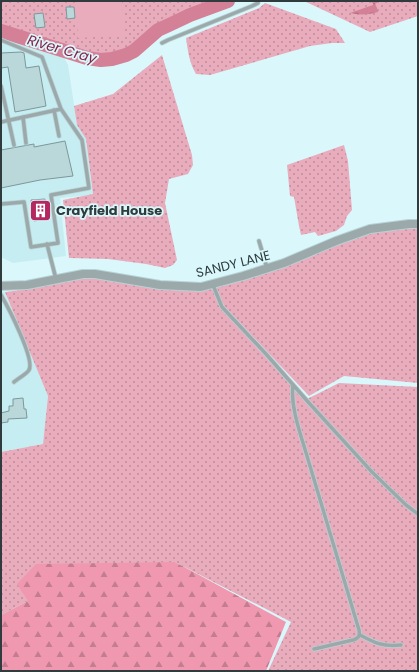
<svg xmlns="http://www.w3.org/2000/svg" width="419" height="672" font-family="Poppins,sans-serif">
	<defs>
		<pattern id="green-dots" width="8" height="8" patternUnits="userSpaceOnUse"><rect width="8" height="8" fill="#e9acbc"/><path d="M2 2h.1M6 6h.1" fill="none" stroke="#bd8d9a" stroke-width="1.8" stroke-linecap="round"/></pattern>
		<pattern id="forest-firs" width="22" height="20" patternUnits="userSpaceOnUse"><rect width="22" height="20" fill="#ef98af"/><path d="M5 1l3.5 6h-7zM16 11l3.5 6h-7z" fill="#c27d90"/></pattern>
		<pattern id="water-waves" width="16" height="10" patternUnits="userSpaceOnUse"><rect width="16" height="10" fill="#d48097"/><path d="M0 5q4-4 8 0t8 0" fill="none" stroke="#ac6a7c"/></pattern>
	</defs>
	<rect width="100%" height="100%" fill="#daf8fb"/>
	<!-- built -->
	<path fill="#c6edf1" d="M1 34 61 52 68 65 77 125 86 139 93 195 60 198 66 256 13 263 1 257Z
		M1 291 5 292 48 396 43 444 1 452Z"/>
	<!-- green -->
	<path fill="url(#green-dots)" d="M1 1H220L167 24 153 31 133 48 117 55 105 56 90 53 1 28Z
		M304 1H418V16L370 32Z
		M265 3 336 29 345 43H332L310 46 210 75 196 74C189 62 188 51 186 38L259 8Z
		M162 55 192 155 193 165 188 174 169 179 165 203 177 260 173 265 165 268 146 264 108 259 69 258 63 200 93 194 86 139 77 125 74 106 113 94Z
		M344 145 348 161 352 210 347 216 344 225 336 231 318 236 315 232 301 235 299 226 294 197 290 196 287 165Z
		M418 224V383L344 376 309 396 224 306 215 285 370 229Z
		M83 275 212 287 221 308 305 400 339 383 418 387V671H268L291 622 175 562 28 601 1 615V452L43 444 48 396 5 292 29 289Z"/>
	<!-- forest -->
	<path fill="url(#forest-firs)" d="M175 562 286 622 266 671H1V615L28 601 17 584 36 564Z"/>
	<!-- pitch -->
	<path fill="#e9acbc" d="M76 1H122L125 35 78 38Z"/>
	<!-- water -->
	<path fill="url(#water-waves)" d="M370 1H380L375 4 377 8 378 12C369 15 359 15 350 13L373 5V3L371 2Z"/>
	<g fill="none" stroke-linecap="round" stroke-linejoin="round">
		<!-- river -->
		<path stroke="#d48097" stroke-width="14" d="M1 31 87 58 101 60 112 59 126 55 134 51 158 30 169 25 190 15 228 1"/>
	</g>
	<!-- building -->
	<path fill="#bad7da" stroke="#7d989b" d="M66 7H74L75 18 67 19Z
		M43 13 45 27 36 28 34 14Z
		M21 52 24 53 26 68 39 66 46 106 15 112 8 67 1 68V53Z
		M65 141 73 176 40 180 1 188V150L34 144V147Z
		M45 199 48 219 34 221 31 200Z
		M23 398 24 409H26L27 418 8 419V422L1 423V413L9 411V406H13V399Z"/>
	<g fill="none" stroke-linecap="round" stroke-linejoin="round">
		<defs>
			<path id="service" d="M1 40 42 57 61 109 1 122
				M162 43 168 40 252 6 258 3V1
				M1 86 14 145
				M54 110 59 136
				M23 117 26 143
				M1 204 24 202 31 247 58 243 51 195 89 188 82 140 61 109
				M259 241 267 268
				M47 244 56 279
				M213 285 222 307 266 354 309 403 372 472 406 505 418 514
				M1 295C8 307 35 359 29 370 27 374 17 379 14 382
				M293 385C290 407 301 435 307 456 324 514 342 572 359 630 360 636 359 638 353 640L314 649
				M360 635C375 643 383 647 401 645"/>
			<path id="tertiary" d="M1 286 27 285 83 274H95L160 285 201 287 243 276 284 263 336 241 370 229 409 224H418"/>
		</defs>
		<!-- service casing -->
		<use href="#service" stroke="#b8d2d5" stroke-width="5"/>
		<!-- tertiary casing -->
		<use href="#tertiary" stroke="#b8d2d5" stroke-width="10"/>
		<!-- service -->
		<use href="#service" stroke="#9ca9aa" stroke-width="3.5"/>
		<!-- tertiary -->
		<use href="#tertiary" stroke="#9ca9aa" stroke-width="8"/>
	</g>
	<!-- icons -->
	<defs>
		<symbol id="building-square" viewBox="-11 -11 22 22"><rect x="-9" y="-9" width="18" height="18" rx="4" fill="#b4275f" stroke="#daf8fb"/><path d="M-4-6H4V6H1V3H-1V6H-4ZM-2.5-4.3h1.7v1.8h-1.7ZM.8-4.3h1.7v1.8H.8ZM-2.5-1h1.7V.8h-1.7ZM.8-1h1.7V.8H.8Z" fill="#fff"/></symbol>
	</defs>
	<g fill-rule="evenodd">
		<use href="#building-square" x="28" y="198" width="25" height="25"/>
	</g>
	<g text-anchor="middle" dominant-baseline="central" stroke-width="3.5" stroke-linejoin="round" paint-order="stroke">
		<!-- poi labels -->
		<g font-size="13" font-weight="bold" fill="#2f3b3c" stroke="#daf8fb" text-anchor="start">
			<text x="56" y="210">Crayfield House</text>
		</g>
		<!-- street labels -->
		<g font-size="13" fill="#2f3b3c" stroke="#daf8fb">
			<text transform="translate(233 264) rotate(-14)">SANDY LANE</text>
		</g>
		<!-- water labels -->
		<g font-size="14" font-style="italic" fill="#872248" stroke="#daf8fb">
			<text transform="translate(62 49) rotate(16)">River Cray</text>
		</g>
	</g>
	<!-- border -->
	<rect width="419" height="672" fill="none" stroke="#2f3b3c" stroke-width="4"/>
</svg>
